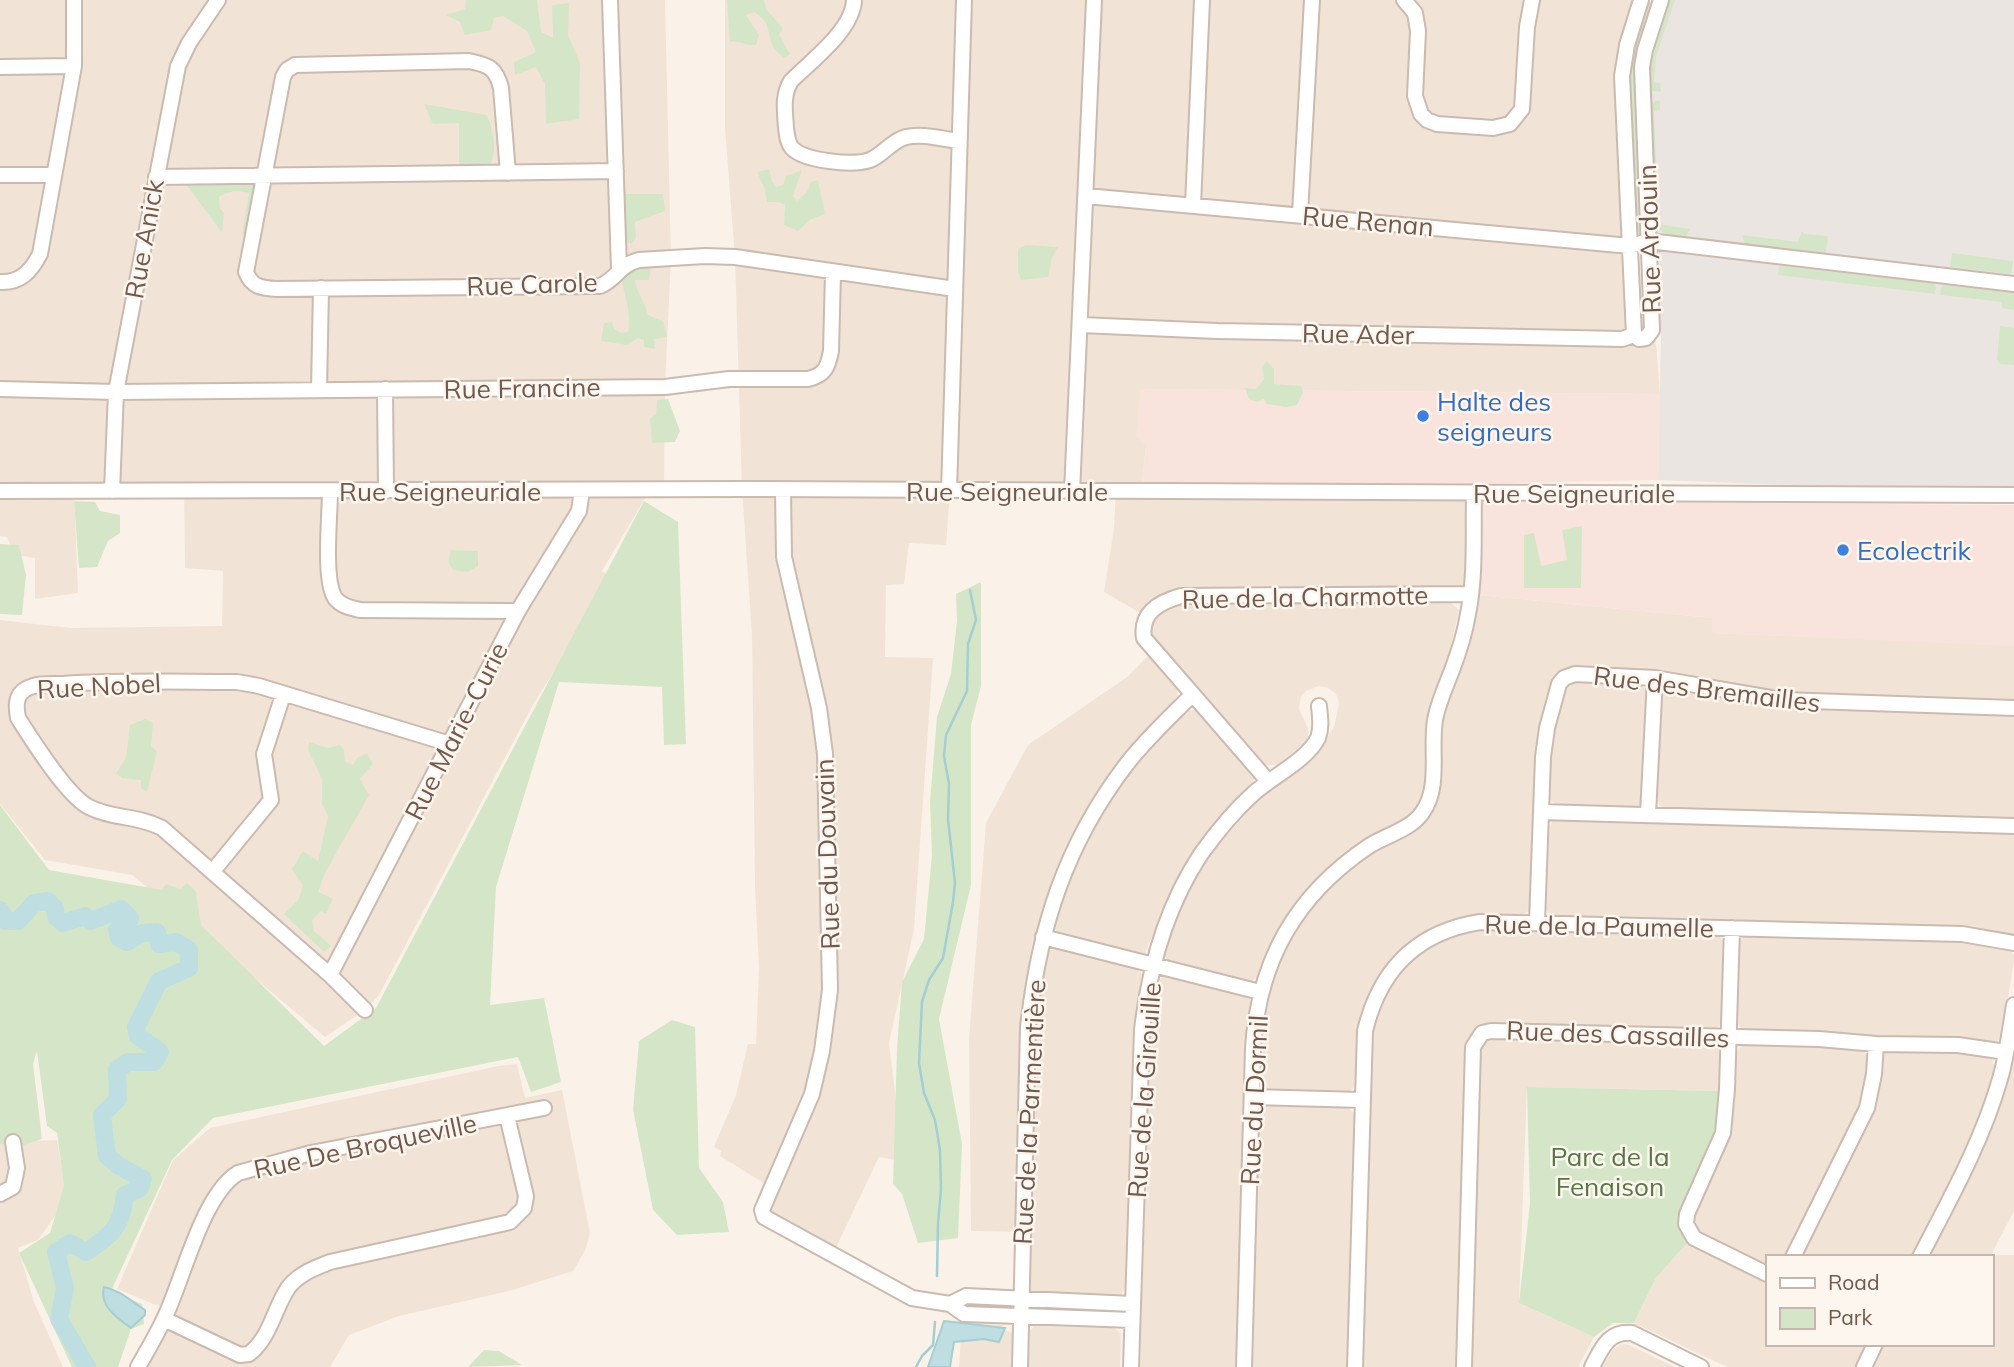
<svg xmlns="http://www.w3.org/2000/svg" width="2014" height="1367" font-family="Mulish,sans-serif">
	<rect width="100%" height="100%" fill="#faf2e8"/>
	<!-- residential -->
	<path fill="#f1e4d7" d="M0 0H665L671 258 665 387 664 490H650L602 571 619 583 583 625 534 703 379 995 365 1010 325 1037 132 875 45 860 0 804V620L71 628 222 626 223 571 185 568 184 491H74L78 593 35 599V558L15 555 7 537 0 536Z
		M725 0H1641L1633 329 1650 335 1656 342 1660 394 1140 389 1146 446 1141 491 1474 492 1471 594 1181 596 1147 617 1104 592 1114 528 1116 491 950 492 946 545 909 543 904 584 886 585 885 657 933 658 914 929 889 1043 898 1116 895 1160 879 1157 832 1256 764 1217 770 1187 720 1156 721 1151 714 1147 736 1095 748 1044H756L759 968 755 888 752 636 742 489 735 257 725 129Z
		M1479 595 1713 618 1712 633 2014 644V702L1835 697 1777 692 1657 671 1578 668 1555 679 1547 695 1536 754 1530 910 1522 915 1473 916 1454 920 1418 937 1398 954 1381 973 1369 994 1360 1022 1355 1086 1349 1092 1268 1090 1261 1085 1260 1079 1262 1022 1267 995 1284 948 1302 919 1321 894 1345 871 1377 850 1415 830 1430 815 1436 804 1444 714 1473 628Z
		M1190 602H1450L1459 610 1448 658 1429 714 1426 732 1425 790 1420 807 1409 818 1352 850 1310 886 1276 933 1258 977 1251 982 1171 963 1165 957V948L1182 905 1197 877 1215 849 1257 801 1318 751 1334 727 1339 703 1336 694 1328 688 1319 686 1306 691 1301 696 1299 709 1308 728V738L1305 743 1277 765H1266L1151 635V624L1158 615 1172 605Z
		M1148 656 1177 688 1178 698 1122 759 1090 804 1055 875 1032 945 1025 987 1021 1037 1015 1232 971 1231 969 1039 986 823 1028 745 1127 677Z
		M1575 682 1639 683 1647 690 1644 799 1638 807 1557 806 1547 797 1549 757 1555 719 1563 690Z
		M1668 686 1775 705 1817 710 2014 715V819L1664 808 1660 806 1657 798 1660 694Z
		M1190 710 1197 711 1252 772 1254 778 1252 785 1229 808 1194 854 1176 883 1145 953 1139 954 1060 935 1054 929V924L1069 878 1084 847 1112 797 1155 742Z
		M1554 820 2014 832V934L2009 935 1954 927 1553 916 1549 914 1545 907 1547 829Z
		M1484 928 1717 934 1725 943 1723 1019 1720 1025 1714 1030 1479 1027 1473 1033 1466 1049 1457 1367H1361L1370 1040 1376 1012 1390 984 1411 959 1424 949 1450 935Z
		M1746 935 1959 941 2008 948 2014 955V961L2001 1039 1992 1043 1955 1038 1745 1031 1736 1023 1738 943Z
		M1058 948 1135 967 1142 974 1136 1020 1125 1287 1121 1295 1118 1297 1033 1293 1029 1289 1037 1008 1045 956 1050 950Z
		M1164 976 1245 995 1251 1002 1247 1047 1238 1367H1140L1151 1022 1156 983Z
		M1491 1038 1711 1044 1718 1048 1721 1056 1720 1091 1527 1087 1519 1303 1594 1337 1578 1367H1470L1479 1049 1485 1040Z
		M2014 1041V1211L1991 1255H2014V1367H1872L1884 1344H1991V1257H1928L1989 1134 2008 1075Z
		M1745 1045 1860 1049 1868 1056 1867 1079 1855 1118 1785 1257H1767V1267L1702 1236 1697 1232 1692 1220 1725 1146 1731 1125 1735 1054 1739 1048Z
		M1886 1051 1960 1052 1992 1059 1995 1069 1987 1098 1970 1141 1912 1257H1800L1871 1117 1879 1090 1881 1057Z
		M517 1064 525 1098 562 1090 590 1233 585 1251 573 1271 509 1291 399 1316 349 1335 330 1367H138L168 1310 117 1289 173 1160 210 1128 498 1066Z
		M1268 1104 1346 1106 1354 1113 1347 1367H1251L1259 1113 1263 1106Z
		M57 1140 67 1199 38 1240 18 1248 34 1302 63 1367H0V1142Z
		M1688 1242 1767 1282V1344H1866L1855 1367H1727L1634 1323 1656 1278Z
		M962 1323 1002 1325 1003 1329 1012 1333 1011 1367H959Z
		M1035 1326 1114 1328 1121 1334 1120 1367H1027V1333Z
		M1625 1344 1629 1345 1675 1367H1603L1612 1350 1620 1345Z"/>
	<!-- commercial -->
	<path fill="#f9e4dd" d="M1140 389 1660 394 1658 480 1141 491 1146 446 1136 437Z
		M1480 501 2014 505V646L1712 633V618L1479 595Z"/>
	<!-- industrial -->
	<path fill="#ebe5e1" d="M1661 0H2014V494L1658 480 1661 334 1649 241 1642 91Z"/>
	<!-- green -->
	<path fill="#d5e6c8" d="M466 0H537L541 32 553 38 552 5 569 3 568 35 580 63 579 119 546 124 545 84 536 67 515 75 514 62 536 52 527 31 503 16 494 18 491 30 465 35 460 22 446 15 465 9Z
		M727 0H764L767 10 783 28 779 35 790 54 784 58C780 54 773 49 772 44 766 28 771 23 754 12L746 15 759 35 756 45C745 46 740 40 730 42Z
		M1666 0H1675L1656 57 1654 82 1660 83 1661 92 1653 91 1647 86 1648 57Z
		M1649 1 1654 5 1637 57 1642 236 1639 237 1635 234 1628 72 1646 3Z
		M1655 101H1660V110L1654 111 1659 221 1663 225 1690 229 1686 237C1672 236 1662 236 1654 222L1648 106Z
		M424 104 487 115C494 134 498 148 489 167H459V123L433 124Z
		M769 169 772 181 776 187 783 185 786 176 802 170 793 196 797 201 807 192 811 182 818 180 825 214 810 220 798 231 784 225 785 205 779 202H767L765 189 757 172Z
		M246 180 257 185 254 234H242L249 193C237 190 229 191 219 197L220 208 224 213 222 233 186 184Z
		M620 194H663L665 211 635 222 636 238 631 244 622 240Z
		M1802 231 1805 234 1828 236 1826 253 1745 244 1742 235 1798 242Z
		M1026 245 1058 247 1052 258 1048 277 1021 280 1018 272V249Z
		M1952 253 2013 261 2011 274 1950 267Z
		M1779 266 1933 283 1936 286 1935 294 1778 275Z
		M651 267 649 280H635C637 293 645 302 648 315L663 321 667 337 654 339 655 349 644 347V340L638 338 627 345 601 341 604 323 612 322 614 329 621 333 628 332C632 310 623 292 619 269Z
		M1944 285 2014 293V310L2002 308V302L1940 295 1941 287Z
		M2000 326 2014 328V365L2000 364 1997 360Z
		M1267 361 1274 369V384L1301 386 1303 393 1297 405 1286 407 1267 404 1264 399 1257 402 1249 399 1245 388 1256 389 1264 379 1262 367Z
		M668 399 680 431 675 442 652 443 650 418 656 414 657 400Z
		M74 501 95 502 100 511 120 515V533L108 541 97 567 79 568Z
		M644 501 678 522 686 744 664 745 662 687 559 682 496 887 490 1005 544 998 561 1082 531 1092 518 1057 213 1118 172 1160 111 1291 142 1304 144 1324 131 1329 118 1367H72L19 1253 50 1233 64 1186 57 1133 47 1126 37 1051 33 1064 42 1139 21 1146 0 1144V805L49 870 162 890 166 884 180 889 187 883 196 892 201 925 324 1046 376 1008Z
		M1582 526 1581 588H1524V535L1534 533 1541 566 1567 560 1562 530Z
		M0 544 19 545 26 575 22 615 0 614Z
		M451 550 478 551V566L468 572 453 570 448 562Z
		M981 582V686L971 725V885L939 1019 962 1144 958 1238 918 1243 902 1194 893 1184 897 1049 902 982 924 939 932 855 930 802 937 717 951 674 957 621 956 594Z
		M145 719 153 723 151 746 157 751 147 792 141 788V780L122 778 116 773 126 758 130 725Z
		M309 742 328 748 340 745 344 750 345 761 353 765 357 758 367 753 373 764 360 779 369 795 325 873 318 892 333 899 326 914 321 911 312 920 314 931 331 946 324 952 284 914 298 900 303 886 292 869 303 851 318 861 328 816 322 804V779L308 750Z
		M672 1020 695 1027 699 1168 723 1202 729 1232 677 1235 653 1210 633 1110 639 1041Z
		M1527 1087 1720 1091V1122L1684 1232 1688 1242 1656 1278 1634 1323H1613L1594 1337 1519 1303 1530 1203Z
		M484 1350 499 1351 522 1365 468 1367Z"/>
	<!-- water -->
	<path fill="#bedee2" stroke="#a5ced3" stroke-width="2" d="M104 1287C122 1291 130 1301 145 1310V1315L131 1328C117 1318 99 1306 104 1287Z
		M944 1321 1005 1328 999 1342 984 1339 954 1342 950 1367H928Z"/>
	<g fill="none" stroke-linecap="round" stroke-linejoin="round">
		<!-- stream -->
		<path stroke="#a5ced3" stroke-width="2.5" d="M937 1276 938 1223 941 1189 940 1150 935 1120 924 1093 919 1063 922 1002 929 980 943 958 953 902 955 883 948 819 949 784 944 756 946 735 967 691 968 644 976 620 970 590
			M916 1367 922 1356 933 1345 935 1322"/>
		<!-- river -->
		<path stroke="#bedee2" stroke-width="18" d="M0 910 6 921H18L34 903 48 901 55 908 56 917 63 923 85 916 91 921 121 909 130 918 128 923 117 930 119 938 127 942 142 933 157 932 159 944 176 942 189 950V968L159 981 136 1027 138 1036 160 1052 154 1062H128L117 1070 118 1099 102 1115 107 1156 119 1166 143 1179 140 1188 125 1195C121 1229 112 1234 86 1252L70 1243 56 1252 65 1288 59 1319 87 1367"/>
		<defs>
			<path id="minor" d="M610 0 619 269
				M854 0C853 30 811 61 791 81 782 96 785 111 786 128 787 135 787 142 792 148 804 161 853 166 870 160 883 155 891 141 906 137 922 133 942 139 959 141
				M1404 0 1415 13 1418 31 1415 96 1421 114 1427 120 1437 124 1493 128 1510 124 1522 109 1527 27 1532 0
				M0 67 74 66
				M508 173 501 88C496 68 489 65 469 61L295 65 287 70 283 77 246 272C252 287 261 288 276 289L600 286C617 279 619 265 639 260L705 256 735 257 955 289
				M0 175H54
				M156 177 616 171
				M1086 196 1630 246 1649 241 2014 284
				M1193 205 1202 0
				M1300 214 1312 0
				M0 282C21 283 31 271 40 254L74 66V0
				M1081 325 1217 331 1622 339 1634 335
				M1634 335 1639 339 1646 338 1652 330 1642 67 1645 50 1661 0
				M1634 335 1622 76 1627 45 1641 0
				M0 389 116 392 665 387 729 379H808C825 375 828 367 831 351L833 272
				M385 389 386 491
				M319 390 321 288
				M783 490 784 557 819 708 825 754 830 990 822 1051 812 1094 762 1210 764 1217 912 1298 950 1304 964 1314 1132 1320
				M0 491 742 489 2014 495
				M112 491 116 392 178 66 189 43 218 0
				M330 491C330 516 323 579 335 598 341 606 351 608 360 610L518 611
				M949 492 964 0
				M1072 492 1094 0
				M1268 781 1144 638C1140 613 1159 602 1181 596L1471 594
				M1541 812 2014 826
				M1648 814 1655 678
				M213 871 271 800 264 754 283 695
				M1537 922 1543 757 1547 728 1559 684 1564 678 1575 674 1655 678 1783 700 2014 708
				M1732 928 1727 1089 1723 1133 1687 1214 1686 1224 1694 1238 1767 1274
				M1043 937 1260 992
				M330 975 518 611 579 511 582 490
				M365 1010 330 975 162 828C137 815 112 819 89 807 67 796 32 740 18 718 16 707 15 695 26 689 36 683 51 684 63 684 121 680 179 682 237 682L259 686 450 744
				M1252 1097 1362 1100
				M0 1194 13 1187 17 1168 13 1142
				M1793 1257 1867 1108 1874 1074 1876 1044
				M1920 1257C1950 1199 1982 1142 2000 1079 2007 1055 2010 1029 2014 1005
				M950 1304 966 1296 1132 1304
				M164 1319 240 1355 249 1354C270 1338 274 1309 288 1288 298 1274 315 1268 330 1262L510 1222 524 1208 526 1196 507 1116
				M138 1367C147 1351 156 1336 164 1319 183 1280 202 1195 238 1173L311 1153 544 1108
				M1020 1367 1028 1027C1039 928 1065 845 1126 765 1145 740 1169 718 1192 695
				M1131 1367 1142 1030C1149 968 1166 907 1201 854 1216 833 1234 811 1254 793 1272 777 1308 759 1318 738 1322 727 1320 717 1319 706
				M1244 1367 1253 1049C1258 961 1296 895 1369 846 1386 835 1410 830 1422 813 1441 787 1430 750 1435 720 1438 703 1446 686 1452 670 1459 652 1465 632 1468 614 1476 575 1473 532 1474 492
				M1355 1367 1365 1031C1380 969 1417 932 1480 922L1962 934 2014 943
				M1464 1367 1473 1047 1482 1033 1491 1031 1819 1039 1876 1044 1958 1045 2006 1052
				M1592 1367C1602 1348 1608 1331 1632 1333L1701 1367
				M1864 1367 1875 1344"/>
		</defs>
		<!-- minor casing -->
		<use href="#minor" stroke="#cbbaaf" stroke-width="18"/>
		<!-- minor -->
		<use href="#minor" stroke="#fff" stroke-width="14"/>
	</g>
	<!-- markers -->
	<g fill="#3f7fe0" stroke="#fdf6ee" stroke-width="2.5">
		<circle cx="1423" cy="416" r="7"/>
		<circle cx="1843" cy="550" r="7"/>
	</g>
	<g text-anchor="middle" dominant-baseline="central" stroke-width="5" stroke-linejoin="round" paint-order="stroke">
		<!-- street labels -->
		<g font-size="26" fill="#72594e" stroke="#fdf6ee">
			<text transform="translate(1368 221) rotate(5)">Rue Renan</text>
			<text transform="translate(144 239) rotate(-80)">Rue Anick</text>
			<text transform="translate(1649 239) rotate(-92)">Rue Ardouin</text>
			<text transform="translate(532 284) rotate(-2)">Rue Carole</text>
			<text transform="translate(1358 334) rotate(1)">Rue Ader</text>
			<text transform="translate(522 388) rotate(-1)">Rue Francine</text>
			<text x="440" y="491">Rue Seigneuriale</text>
			<text x="1007" y="491">Rue Seigneuriale</text>
			<text x="1574" y="493">Rue Seigneuriale</text>
			<text transform="translate(1305 597) rotate(-1)">Rue de la Charmotte</text>
			<text transform="translate(99 686) rotate(-3)">Rue Nobel</text>
			<text transform="translate(1707 689) rotate(7)">Rue des Bremailles</text>
			<text transform="translate(456 731) rotate(-63)">Rue Marie-Curie</text>
			<text transform="translate(827 854) rotate(-92)">Rue du Douvain</text>
			<text transform="translate(1599 926) rotate(1)">Rue de la Paumelle</text>
			<text transform="translate(1618 1034) rotate(2)">Rue des Cassailles</text>
			<text transform="translate(1144 1090) rotate(-86)">Rue de la Girouille</text>
			<text transform="translate(1254 1100) rotate(-87)">Rue du Dormil</text>
			<text transform="translate(1029 1112) rotate(-87)">Rue de la Parmentière</text>
			<text transform="translate(365 1146) rotate(-12)">Rue De Broqueville</text>
		</g>
		<!-- shop labels -->
		<g font-size="26" fill="#366cbe" stroke="#fdf6ee" text-anchor="start">
			<text x="1437" y="401">Halte des<tspan x="1437" dy="30">seigneurs</tspan></text>
			<text x="1857" y="550">Ecolectrik</text>
		</g>
		<!-- park labels -->
		<g font-size="26" fill="#577648" stroke="#fdf6ee">
			<text x="1610" y="1156">Parc de la<tspan x="1610" dy="30">Fenaison</tspan></text>
		</g>
	</g>
	<!-- legend -->
	<rect x="1766" y="1255" width="228" height="91" fill="#fdf6ee" stroke="#c5b7ae" stroke-width="2"/>
	<rect x="1780" y="1278" width="35" height="10" fill="#ffffff" stroke="#c5b7ae" stroke-width="2"/>
	<text x="1828" y="1290" font-size="21" fill="#72594e">Road</text>
	<rect x="1780" y="1308" width="35" height="21" fill="#d5e6c8" stroke="#c5b7ae" stroke-width="2"/>
	<text x="1828" y="1325" font-size="21" fill="#72594e">Park</text>
</svg>
